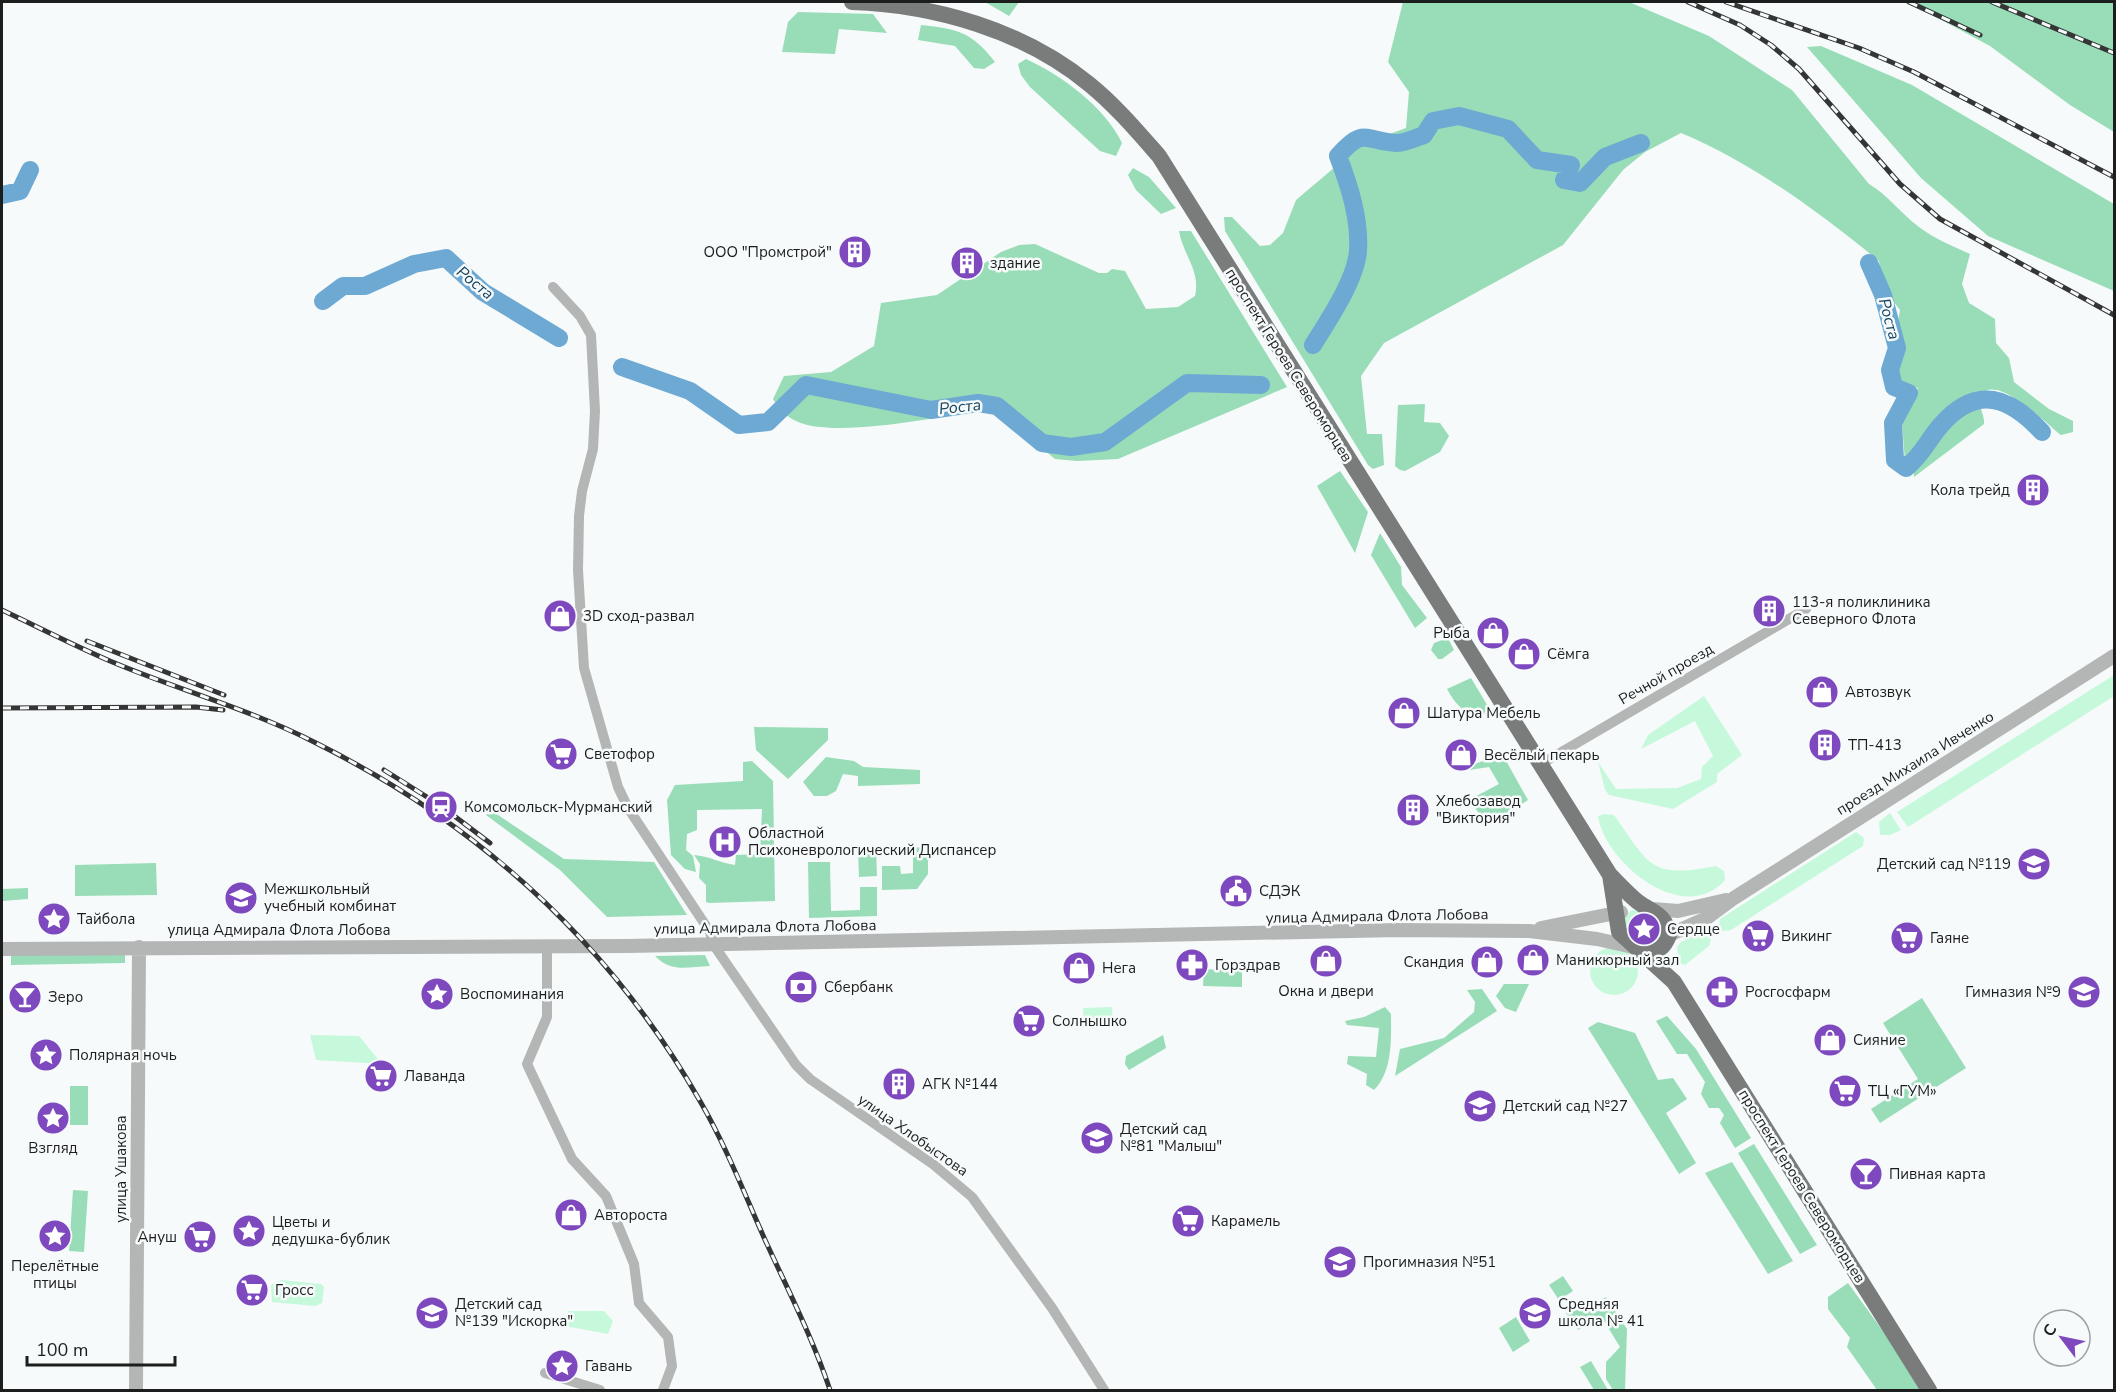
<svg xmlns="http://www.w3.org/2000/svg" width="2116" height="1392" font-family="'Nunito Sans',sans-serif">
	<rect width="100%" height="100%" fill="#f6fafa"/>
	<!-- green -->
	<path fill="#c6f9db" d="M2114 675V696L1908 827 1897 812Z
		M1704 696 1742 755 1717 774V782L1673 809 1609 795 1605 790 1598 762 1616 789 1677 788 1701 779 1702 767 1713 756 1695 721 1641 749 1648 735Z
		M1890 813 1901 830 1890 835H1880L1879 822Z
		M1605 814 1614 815C1650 865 1649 879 1716 866L1724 871 1725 880C1684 927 1605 863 1598 816Z
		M1856 832 1864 838 1863 846 1731 930 1723 931 1719 926 1720 919Z
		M1632 910 1647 912 1663 931 1658 942 1641 947 1622 922 1626 914Z
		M1705 930 1711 939 1709 946 1685 965 1679 963 1677 947 1681 942Z
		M1590 971a24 24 0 1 1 48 0a24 24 0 1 1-48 0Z
		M1112 1007 1113 1026 1084 1027 1083 1008Z
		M310 1035 359 1036 382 1064 316 1060Z
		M281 1280 321 1284 324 1287 322 1303 315 1306 272 1302 271 1285Z
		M568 1311H604L613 1321 608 1334 565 1326Z"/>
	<!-- forest -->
	<path fill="#98ddb7" d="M985 2H1019L1009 16Z
		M1403 2H1629L1709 36 1792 90 1869 184C1888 195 1901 214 1919 227 1935 239 1952 246 1970 254L1962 284 1969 303 1995 319 1996 343 2009 358 2014 382 2049 409 2073 421V432L2061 435C2049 426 1995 371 1981 396 1977 405 1985 415 1984 424L1914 477 1912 453 1905 461 1902 424 1918 388 1900 383 1897 366 1902 353 1896 333 1900 310 1882 287 1879 261C1819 212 1753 163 1681 133L1645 152 1623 170 1563 245 1384 343 1361 376 1367 434H1382L1384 465 1373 469 1368 465 1225 231 1224 217H1232L1260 246 1270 245 1283 233 1296 200 1335 167 1351 148 1406 128 1409 92 1388 62Z
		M1914 2H2114V132L2070 105 1990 46 1910 3Z
		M798 12 873 14 887 33 839 29 835 54 782 52 788 22Z
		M921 25C958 29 972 32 995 62L984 69 974 68 955 46 918 40Z
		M1821 46 1912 85 2114 204V291L1988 236 1921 178 1807 47Z
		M1026 59C1061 75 1105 107 1122 143L1116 156 1100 151 1030 87 1021 75 1018 64Z
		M1133 168 1149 177 1176 208 1161 214 1136 190 1128 175Z
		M1179 231H1191L1287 387 1118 459 1077 461 1055 459 994 408C947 415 835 440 796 421 785 416 779 409 773 399L784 376 831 372 874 346 881 303 937 295 1001 252 1019 245 1035 244 1099 273H1107L1112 269 1125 271 1146 309 1178 307 1195 296C1201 271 1183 255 1179 231Z
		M1425 404 1424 422 1440 423 1449 436 1440 452 1405 471 1400 470 1395 466 1398 405Z
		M1340 471 1368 512 1355 553 1317 486Z
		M1380 533 1401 567 1402 585 1427 618 1415 628 1371 555Z
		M1448 638 1454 650 1442 659H1438L1431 650 1434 643Z
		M1471 678 1489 708 1480 718C1464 713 1455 704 1447 689Z
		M754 727 828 728V740L788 779 756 750Z
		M1484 752 1505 759 1528 800 1492 823 1484 820 1469 800 1499 784 1489 767 1469 770V766L1483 761Z
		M826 757 854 761 863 767 920 770V784L858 786V776L843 774 836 791 827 796H814L803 782Z
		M752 761 773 781 775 901 709 903 706 902V885L699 878 700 864 694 855C709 856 720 863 735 865L736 855 760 854 762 809 697 810V830L687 834 686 850 693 856 696 872 685 869 671 855 667 800 675 785 743 781V762Z
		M492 811 564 859 654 862 687 915 607 917 560 870 486 815Z
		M928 847V874L917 889 882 890V866H900L901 874 913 873V855H902V848Z
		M876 848 877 876 859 877 858 849Z
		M808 862H830L831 911 860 910V887H877V916L809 918Z
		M156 863 157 895 75 896V865Z
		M28 888V899L2 901V889Z
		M125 951V963L11 965V953Z
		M705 955 710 966C687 967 672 973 655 956Z
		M1204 969 1242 971V987L1203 986Z
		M1504 984H1529L1516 1012 1505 1008 1496 996Z
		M1482 989 1497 1011 1395 1076 1400 1049 1444 1038 1474 1012 1475 1002 1467 990Z
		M1922 998 1966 1068 1880 1123 1871 1109 1918 1079 1883 1023Z
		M1385 1007 1391 1014C1391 1039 1393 1071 1374 1090L1366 1085 1367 1074 1347 1064 1348 1056 1376 1057 1379 1028 1347 1025 1345 1021 1364 1017Z
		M1667 1016 1696 1049 1751 1138 1735 1148 1720 1123 1724 1115 1719 1108H1709L1701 1094 1705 1082 1687 1054H1677L1656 1021Z
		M1598 1022 1635 1033 1658 1080 1673 1078 1687 1099 1666 1113 1696 1163 1679 1174 1588 1028Z
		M1163 1035 1166 1048 1129 1070 1125 1064 1126 1056Z
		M70 1086H88V1125H70Z
		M1754 1144 1817 1245 1800 1254 1738 1153Z
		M1732 1162 1793 1261 1768 1274 1705 1173Z
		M73 1190 88 1191 84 1252 69 1251Z
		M1563 1276 1573 1291 1559 1300 1549 1285Z
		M1848 1283 1888 1338 1920 1390H1877L1847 1347 1850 1338 1828 1309V1297Z
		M1606 1297 1627 1329 1625 1390H1613L1606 1379V1362L1620 1347 1601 1316 1578 1330 1566 1313 1588 1298 1593 1305Z
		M1516 1317 1530 1341 1513 1352 1499 1328Z
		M1591 1361 1608 1390H1594L1580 1367Z"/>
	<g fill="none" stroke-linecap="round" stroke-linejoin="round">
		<!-- river -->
		<path stroke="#6da9d3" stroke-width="18" d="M2 195 20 191 30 170
			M1869 263 1883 295 1897 348 1890 370 1894 387 1909 393 1893 423 1895 460 1906 468C1924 453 1927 441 1941 425 1977 384 2010 397 2042 432
			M323 301 343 286H365L414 264 446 258 483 292 559 338
			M1313 345C1328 321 1357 278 1358 250 1360 218 1349 185 1338 156 1364 126 1365 141 1397 143 1405 143 1416 138 1424 135L1433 121 1459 116 1508 129 1537 160 1571 165 1564 180 1580 183 1605 157 1641 143
			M622 367 690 391 739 425 768 422 806 385 931 410 978 403 997 406 1042 443 1071 447 1105 442 1187 383 1261 385"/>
		<!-- minor -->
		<path stroke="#b4b5b5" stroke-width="10" d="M553 287 580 316 591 335 595 411 593 449 582 491 579 516 578 570 584 668 618 787 628 808 710 932 713 944 796 1065 810 1079 934 1165 972 1197 1052 1308 1104 1390
			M1541 764 1806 609
			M547 946V1017L527 1064 572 1159 606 1196 634 1264 639 1303 668 1337 672 1366 663 1390
			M545 1373 600 1390"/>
		<!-- tertiary -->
		<path stroke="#b4b5b5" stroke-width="14" d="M1653 909 1678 911 1726 900
			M1541 928 1621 912
			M1669 935 1707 918 1734 898 2114 656
			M2 949 627 946 1397 930 1529 931 1597 939 1633 947
			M136 1390 139 947"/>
		<!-- primary -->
		<path stroke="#7a7c7c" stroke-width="16" d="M852 2C935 5 1023 30 1089 84 1115 105 1137 131 1159 156L1610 875C1619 884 1628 894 1638 902 1653 913 1666 914 1669 935 1664 949 1655 954 1641 952
			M1610 875 1619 932 1674 982 1929 1390"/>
		<defs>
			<path id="rail" d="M1688 2 1740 25 1771 45 1799 69 1900 184 1940 219 2114 315
				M1726 2 1859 48 1914 72 2114 177
				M1909 2 1980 35
				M1992 2 2114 53
				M2 610C38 627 73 645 110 661 178 690 250 709 316 743 480 825 609 942 700 1101 726 1146 745 1195 766 1242 789 1292 813 1339 830 1390
				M87 641 224 695
				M2 708 196 707 223 710
				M384 770 427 797
				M449 812 490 843"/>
		</defs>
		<!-- rail casing -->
		<use href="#rail" stroke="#343535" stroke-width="5"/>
		<!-- rail -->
		<use href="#rail" stroke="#f6fafa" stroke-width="3" stroke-dasharray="9" stroke-linecap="butt"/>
	</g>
	<!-- icons -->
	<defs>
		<symbol id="building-disc" viewBox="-11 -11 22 22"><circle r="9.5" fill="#7e48bf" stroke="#f6fafa"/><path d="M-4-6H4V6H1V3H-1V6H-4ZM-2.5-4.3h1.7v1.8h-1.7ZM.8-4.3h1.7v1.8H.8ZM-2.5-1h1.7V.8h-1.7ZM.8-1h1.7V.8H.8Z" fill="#fff"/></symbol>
		<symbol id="shop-disc" viewBox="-11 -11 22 22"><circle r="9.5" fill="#7e48bf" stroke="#f6fafa"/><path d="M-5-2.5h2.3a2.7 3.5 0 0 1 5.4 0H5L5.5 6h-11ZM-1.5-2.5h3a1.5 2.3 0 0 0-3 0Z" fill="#fff"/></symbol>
		<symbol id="supermarket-disc" viewBox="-11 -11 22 22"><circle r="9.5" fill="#7e48bf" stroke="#f6fafa"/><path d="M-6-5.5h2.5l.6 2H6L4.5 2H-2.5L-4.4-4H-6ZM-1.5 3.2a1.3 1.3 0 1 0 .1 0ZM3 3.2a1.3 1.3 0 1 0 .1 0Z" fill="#fff"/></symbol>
		<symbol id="station-disc" viewBox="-11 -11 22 22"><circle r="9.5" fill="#7e48bf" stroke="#f6fafa"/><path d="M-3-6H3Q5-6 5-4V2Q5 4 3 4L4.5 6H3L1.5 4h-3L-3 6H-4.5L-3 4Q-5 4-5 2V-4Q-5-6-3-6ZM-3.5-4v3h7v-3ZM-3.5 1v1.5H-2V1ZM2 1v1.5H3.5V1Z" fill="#fff"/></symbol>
		<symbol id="hospital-disc" viewBox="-11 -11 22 22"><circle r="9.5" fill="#7e48bf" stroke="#f6fafa"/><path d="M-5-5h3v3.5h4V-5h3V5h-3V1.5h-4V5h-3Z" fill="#fff"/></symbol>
		<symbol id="school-disc" viewBox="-11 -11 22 22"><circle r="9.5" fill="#7e48bf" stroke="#f6fafa"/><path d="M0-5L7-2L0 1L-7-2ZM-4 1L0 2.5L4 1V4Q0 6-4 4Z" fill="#fff"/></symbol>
		<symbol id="civic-disc" viewBox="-11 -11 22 22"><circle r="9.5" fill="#7e48bf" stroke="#f6fafa"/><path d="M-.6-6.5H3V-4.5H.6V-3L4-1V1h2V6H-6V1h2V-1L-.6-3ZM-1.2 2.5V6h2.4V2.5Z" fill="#fff"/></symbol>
		<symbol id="university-disc" viewBox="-11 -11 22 22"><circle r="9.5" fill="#7e48bf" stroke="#f6fafa"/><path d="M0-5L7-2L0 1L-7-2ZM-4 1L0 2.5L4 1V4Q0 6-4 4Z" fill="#fff"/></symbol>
		<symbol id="sight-disc" viewBox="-11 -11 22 22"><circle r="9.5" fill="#7e48bf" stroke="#f6fafa"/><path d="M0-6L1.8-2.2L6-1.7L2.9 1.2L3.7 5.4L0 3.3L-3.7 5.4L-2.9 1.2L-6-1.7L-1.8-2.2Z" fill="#fff"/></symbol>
		<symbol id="pharmacy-disc" viewBox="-11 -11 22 22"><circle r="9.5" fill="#7e48bf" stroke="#f6fafa"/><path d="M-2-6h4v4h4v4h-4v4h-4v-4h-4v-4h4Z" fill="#fff"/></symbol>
		<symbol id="bank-disc" viewBox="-11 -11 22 22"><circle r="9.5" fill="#7e48bf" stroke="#f6fafa"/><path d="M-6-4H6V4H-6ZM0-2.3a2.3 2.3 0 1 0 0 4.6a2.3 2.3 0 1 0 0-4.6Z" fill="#fff"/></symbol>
		<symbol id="bar-disc" viewBox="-11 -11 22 22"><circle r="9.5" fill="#7e48bf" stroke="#f6fafa"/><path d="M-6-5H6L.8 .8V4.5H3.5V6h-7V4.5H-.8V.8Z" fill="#fff"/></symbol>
	</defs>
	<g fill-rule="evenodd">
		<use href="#building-disc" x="836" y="233" width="38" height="38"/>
		<use href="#building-disc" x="948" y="244" width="38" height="38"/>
		<use href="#building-disc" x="2014" y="471" width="38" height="38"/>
		<use href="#building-disc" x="1750" y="592" width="38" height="38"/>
		<use href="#shop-disc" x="541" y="597" width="38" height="38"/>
		<use href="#shop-disc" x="1474" y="614" width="38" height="38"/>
		<use href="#shop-disc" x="1505" y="635" width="38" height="38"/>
		<use href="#shop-disc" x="1803" y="673" width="38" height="38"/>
		<use href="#shop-disc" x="1385" y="694" width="38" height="38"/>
		<use href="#building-disc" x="1806" y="726" width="38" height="38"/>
		<use href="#supermarket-disc" x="542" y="735" width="38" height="38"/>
		<use href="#shop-disc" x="1442" y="736" width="38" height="38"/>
		<use href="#station-disc" x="422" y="788" width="38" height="38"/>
		<use href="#building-disc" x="1394" y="791" width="38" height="38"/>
		<use href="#hospital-disc" x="706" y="823" width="38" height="38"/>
		<use href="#school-disc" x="2015" y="845" width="38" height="38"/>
		<use href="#civic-disc" x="1217" y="872" width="38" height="38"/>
		<use href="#university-disc" x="222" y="879" width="38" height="38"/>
		<use href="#sight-disc" x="35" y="900" width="38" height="38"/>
		<use href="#sight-disc" x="1625" y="910" width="38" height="38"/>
		<use href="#supermarket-disc" x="1739" y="917" width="38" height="38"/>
		<use href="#supermarket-disc" x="1888" y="919" width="38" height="38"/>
		<use href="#shop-disc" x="1514" y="941" width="38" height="38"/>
		<use href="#shop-disc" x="1307" y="942" width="38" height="38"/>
		<use href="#shop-disc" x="1468" y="943" width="38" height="38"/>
		<use href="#pharmacy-disc" x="1173" y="946" width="38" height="38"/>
		<use href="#shop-disc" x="1060" y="949" width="38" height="38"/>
		<use href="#bank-disc" x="782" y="968" width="38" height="38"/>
		<use href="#pharmacy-disc" x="1703" y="973" width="38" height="38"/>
		<use href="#school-disc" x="2065" y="973" width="38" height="38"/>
		<use href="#sight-disc" x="418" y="975" width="38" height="38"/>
		<use href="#bar-disc" x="6" y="978" width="38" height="38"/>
		<use href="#supermarket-disc" x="1010" y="1002" width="38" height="38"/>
		<use href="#shop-disc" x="1811" y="1021" width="38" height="38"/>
		<use href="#sight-disc" x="27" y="1036" width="38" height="38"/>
		<use href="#supermarket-disc" x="362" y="1057" width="38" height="38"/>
		<use href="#building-disc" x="880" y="1065" width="38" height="38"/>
		<use href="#supermarket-disc" x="1826" y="1072" width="38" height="38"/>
		<use href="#school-disc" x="1461" y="1087" width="38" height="38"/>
		<use href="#sight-disc" x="34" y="1099" width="38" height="38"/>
		<use href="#school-disc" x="1078" y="1119" width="38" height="38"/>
		<use href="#bar-disc" x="1847" y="1155" width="38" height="38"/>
		<use href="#shop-disc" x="552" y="1196" width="38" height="38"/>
		<use href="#supermarket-disc" x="1169" y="1202" width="38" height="38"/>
		<use href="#sight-disc" x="230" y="1212" width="38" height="38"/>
		<use href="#sight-disc" x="36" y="1217" width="38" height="38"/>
		<use href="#supermarket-disc" x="181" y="1218" width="38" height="38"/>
		<use href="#school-disc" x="1321" y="1243" width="38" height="38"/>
		<use href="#supermarket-disc" x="233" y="1271" width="38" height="38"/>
		<use href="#school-disc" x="413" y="1294" width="38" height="38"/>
		<use href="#school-disc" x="1516" y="1294" width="38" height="38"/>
		<use href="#sight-disc" x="543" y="1347" width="38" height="38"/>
	</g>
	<g text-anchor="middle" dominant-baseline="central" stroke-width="5" stroke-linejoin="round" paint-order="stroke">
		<!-- poi labels -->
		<g font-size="15" fill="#1c1d1d" stroke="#f6fafa" text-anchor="start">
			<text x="832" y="252" text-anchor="end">ООО "Промстрой"</text>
			<text x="990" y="263">здание</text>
			<text x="2010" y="490" text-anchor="end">Кола трейд</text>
			<text x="1792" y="602">113-я поликлиника<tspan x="1792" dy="17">Северного Флота</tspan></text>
			<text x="583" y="616">3D сход-развал</text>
			<text x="1470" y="633" text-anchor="end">Рыба</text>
			<text x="1547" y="654">Сёмга</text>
			<text x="1845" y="692">Автозвук</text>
			<text x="1427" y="713">Шатура Мебель</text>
			<text x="1848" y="745">ТП-413</text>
			<text x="584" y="754">Светофор</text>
			<text x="1484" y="755">Весёлый пекарь</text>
			<text x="1436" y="801">Хлебозавод<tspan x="1436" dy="17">"Виктория"</tspan></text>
			<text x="464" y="807">Комсомольск-Мурманский</text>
			<text x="748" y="833">Областной<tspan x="748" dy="17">Психоневрологический Диспансер</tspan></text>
			<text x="2011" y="864" text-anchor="end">Детский сад №119</text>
			<text x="264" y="889">Межшкольный<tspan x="264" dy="17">учебный комбинат</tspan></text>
			<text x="1259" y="891">СДЭК</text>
			<text x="77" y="919">Тайбола</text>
			<text x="1667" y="929">Сердце</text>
			<text x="1781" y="936">Викинг</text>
			<text x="1930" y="938">Гаяне</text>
			<text x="1556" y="960">Маникюрный зал</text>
			<text x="1464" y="962" text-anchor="end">Скандия</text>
			<text x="1215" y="965">Горздрав</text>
			<text x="1102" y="968">Нега</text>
			<text x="824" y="987">Сбербанк</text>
			<text x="1326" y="991" text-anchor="middle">Окна и двери</text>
			<text x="1745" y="992">Росгосфарм</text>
			<text x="2061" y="992" text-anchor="end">Гимназия №9</text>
			<text x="460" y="994">Воспоминания</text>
			<text x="48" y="997">Зеро</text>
			<text x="1052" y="1021">Солнышко</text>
			<text x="1853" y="1040">Сияние</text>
			<text x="69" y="1055">Полярная ночь</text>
			<text x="404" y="1076">Лаванда</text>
			<text x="922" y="1084">АГК №144</text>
			<text x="1868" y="1091">ТЦ «ГУМ»</text>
			<text x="1503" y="1106">Детский сад №27</text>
			<text x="1120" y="1129">Детский сад<tspan x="1120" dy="17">№81 "Малыш"</tspan></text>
			<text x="53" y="1148" text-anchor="middle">Взгляд</text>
			<text x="1889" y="1174">Пивная карта</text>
			<text x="594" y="1215">Автороста</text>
			<text x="1211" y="1221">Карамель</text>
			<text x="272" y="1222">Цветы и<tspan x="272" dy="17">дедушка-бублик</tspan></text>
			<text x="177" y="1237" text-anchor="end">Ануш</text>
			<text x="1363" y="1262">Прогимназия №51</text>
			<text x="55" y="1266" text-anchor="middle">Перелётные<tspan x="55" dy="17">птицы</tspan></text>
			<text x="275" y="1290">Гросс</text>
			<text x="455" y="1304">Детский сад<tspan x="455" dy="17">№139 "Искорка"</tspan></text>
			<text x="1558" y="1304">Средняя<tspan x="1558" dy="17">школа № 41</tspan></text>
			<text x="585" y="1366">Гавань</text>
		</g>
		<!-- street labels -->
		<g font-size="15" fill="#1c1d1d" stroke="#f6fafa">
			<text transform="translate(1289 365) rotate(58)">проспект Героев Североморцев</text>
			<text transform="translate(1666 674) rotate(-30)">Речной проезд</text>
			<text transform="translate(1915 763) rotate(-32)">проезд Михаила Ивченко</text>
			<text transform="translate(1377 916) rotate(-1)">улица Адмирала Флота Лобова</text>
			<text transform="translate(765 927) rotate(-1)">улица Адмирала Флота Лобова</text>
			<text x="279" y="930">улица Адмирала Флота Лобова</text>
			<text transform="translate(913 1135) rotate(35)">улица Хлобыстова</text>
			<text transform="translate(121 1169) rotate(-90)">улица Ушакова</text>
			<text transform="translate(1802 1186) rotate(58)">проспект Героев Североморцев</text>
		</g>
		<!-- water labels -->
		<g font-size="16" font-style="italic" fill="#174563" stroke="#f6fafa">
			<text transform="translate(475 283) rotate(39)">Роста</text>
			<text transform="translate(1889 319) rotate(75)">Роста</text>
			<text transform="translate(960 407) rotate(-6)">Роста</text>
		</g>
	</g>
	<!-- border -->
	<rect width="2116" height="1392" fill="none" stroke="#1c1d1d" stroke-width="6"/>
	<!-- north arrow -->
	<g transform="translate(2062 1338) rotate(302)"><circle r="28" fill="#f6fafa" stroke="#9fa2a2" stroke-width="1.5"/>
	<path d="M0-4.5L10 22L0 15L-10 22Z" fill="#7e48bf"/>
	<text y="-9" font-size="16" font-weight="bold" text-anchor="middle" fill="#1c1d1d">С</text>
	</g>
	<!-- scale -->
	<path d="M27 1356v9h148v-9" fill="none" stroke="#1c1d1d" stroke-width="3"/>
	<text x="36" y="1356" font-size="18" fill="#1c1d1d" stroke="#f6fafa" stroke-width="4.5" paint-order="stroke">100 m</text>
</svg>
